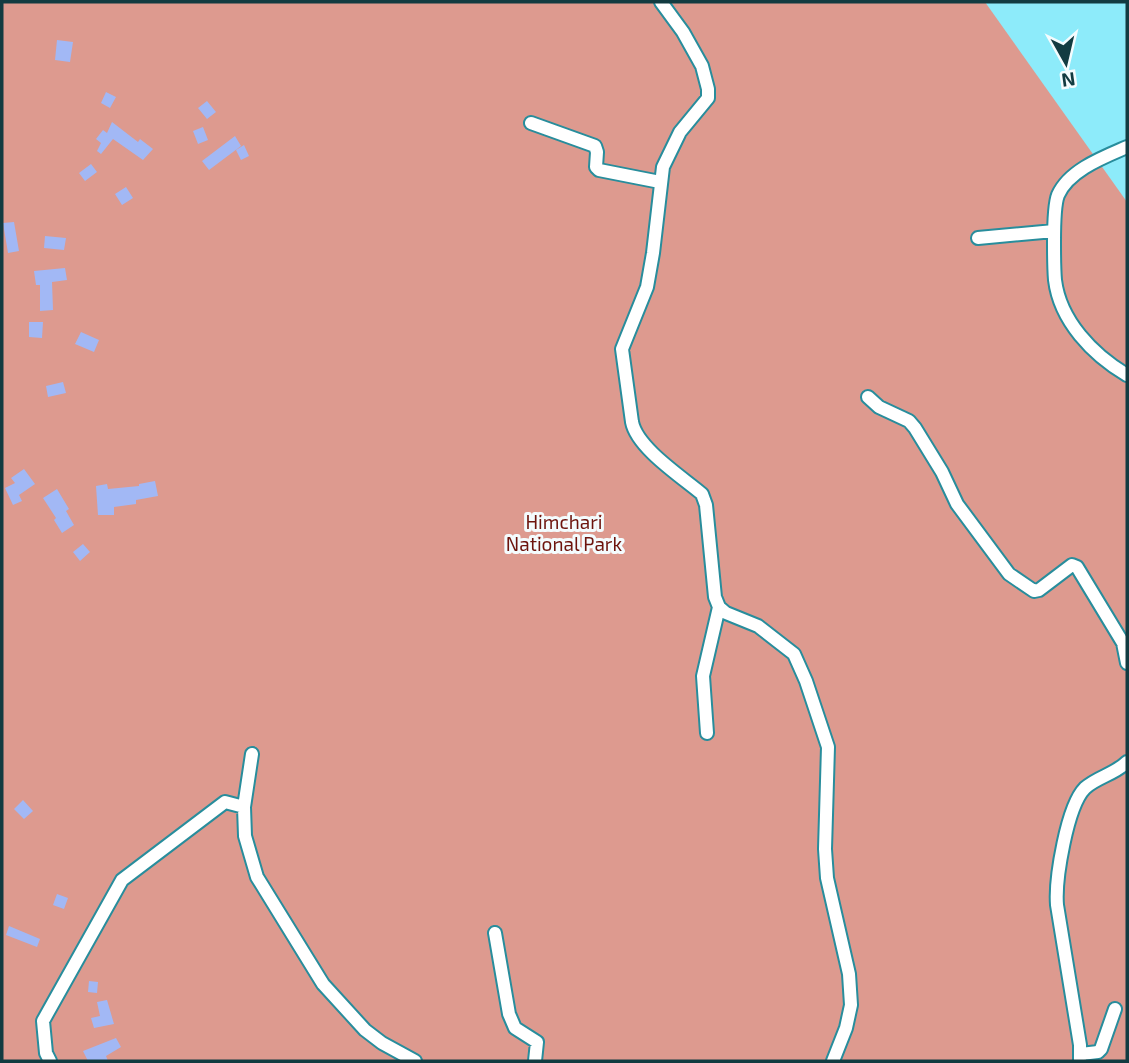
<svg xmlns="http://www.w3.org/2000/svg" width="1129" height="1063" font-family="'Exo 2',sans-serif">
	<rect width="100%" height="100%" fill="#8debfa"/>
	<!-- green -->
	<path fill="#dd9a8f" d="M2 2H985L1127 202V1061H2Z"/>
	<!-- building -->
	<path fill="#a2b8f5" d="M57 40 73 42 70 62 55 60Z
		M106 92 116 97 110 108 101 103Z
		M207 101 216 112 207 119 198 108Z
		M112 122 138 142 140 139 153 149 143 160 113 139 101 154 97 151 101 143 96 139 103 130 107 133Z
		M203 127 208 140 198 144 193 131Z
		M235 136 241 146 209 170 202 161Z
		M244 145 249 156 241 160 236 150Z
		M91 164 97 172 85 181 79 173Z
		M126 187 133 198 122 205 115 194Z
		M14 222 19 251 8 253 3 223Z
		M45 236 66 238 64 250 44 248Z
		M65 268 67 280 52 282 53 310 40 311V285H36L34 271Z
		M29 322H43L42 338 29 337Z
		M81 332 99 340 94 352 75 344Z
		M63 382 66 393 48 397 46 386Z
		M24 469 35 484 19 495 22 501 13 505 5 488 15 483 11 478Z
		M155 481 158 496 136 500V504L114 507V515H98L96 486 107 484 108 489 139 486V484Z
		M57 489 69 509 66 511 74 525 62 533 54 520 56 518 43 498Z
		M83 544 90 552 80 561 73 552Z
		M23 800 33 811 24 819 14 809Z
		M57 894 68 898 64 909 53 905Z
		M9 926 40 939 37 947 6 935Z
		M89 981 98 982 97 993 88 992Z
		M107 1000 114 1024 94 1028 91 1018 100 1016 97 1002Z
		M116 1038 121 1047 106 1056 108 1061H88L83 1051Z"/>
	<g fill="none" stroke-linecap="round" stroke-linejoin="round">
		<defs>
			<path id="street" d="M661 2 683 32 702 66 708 89V98L680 132 663 167 653 253 647 287 622 349 632 422C637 448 682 477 702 494L706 505 715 597 719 607 726 613 758 626 794 654 806 681 828 747 825 849 827 878 849 974 851 1005 846 1028 833 1061
				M531 123 595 146 597 152 596 167 599 170 660 182
				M1127 147C1104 157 1069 170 1058 195 1054 205 1054 231 1054 243 1054 255 1054 268 1055 280 1060 321 1093 355 1127 375
				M978 238 1054 231
				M868 397 879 407 909 421 915 428 942 472 957 504 1009 574 1034 591 1039 590 1072 565 1077 567 1123 643 1127 663
				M707 733 703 676 719 607
				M252 754 244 807 245 836 257 877 323 984 365 1030 382 1043 415 1061
				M495 933 509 1014 515 1028 537 1042 535 1061
				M1081 1054 1098 1052 1101 1049 1115 1009
				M50 1061 46 1053 43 1021 122 880 225 802 244 807
				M1080 1061V1045L1057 905C1055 879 1067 806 1085 788 1097 777 1115 774 1127 762"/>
		</defs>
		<!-- street casing -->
		<use href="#street" stroke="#288d9c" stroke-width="16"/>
		<!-- street -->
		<use href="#street" stroke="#fff" stroke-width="12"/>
	</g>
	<g text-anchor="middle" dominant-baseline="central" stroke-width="6" stroke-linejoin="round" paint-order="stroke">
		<!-- park labels -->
		<g font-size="19" fill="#6d140d" stroke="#f4fcfe">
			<text x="564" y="521">Himchari<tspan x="564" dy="22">National Park</tspan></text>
		</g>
	</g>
	<!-- border -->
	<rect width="1129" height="1063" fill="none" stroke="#123b41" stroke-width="7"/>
	<!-- north arrow -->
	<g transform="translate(1066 63) rotate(172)" stroke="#f4fcfe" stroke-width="5" paint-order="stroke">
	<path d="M0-5L12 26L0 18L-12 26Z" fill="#123b41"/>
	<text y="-10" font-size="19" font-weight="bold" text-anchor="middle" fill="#123b41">N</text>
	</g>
</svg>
